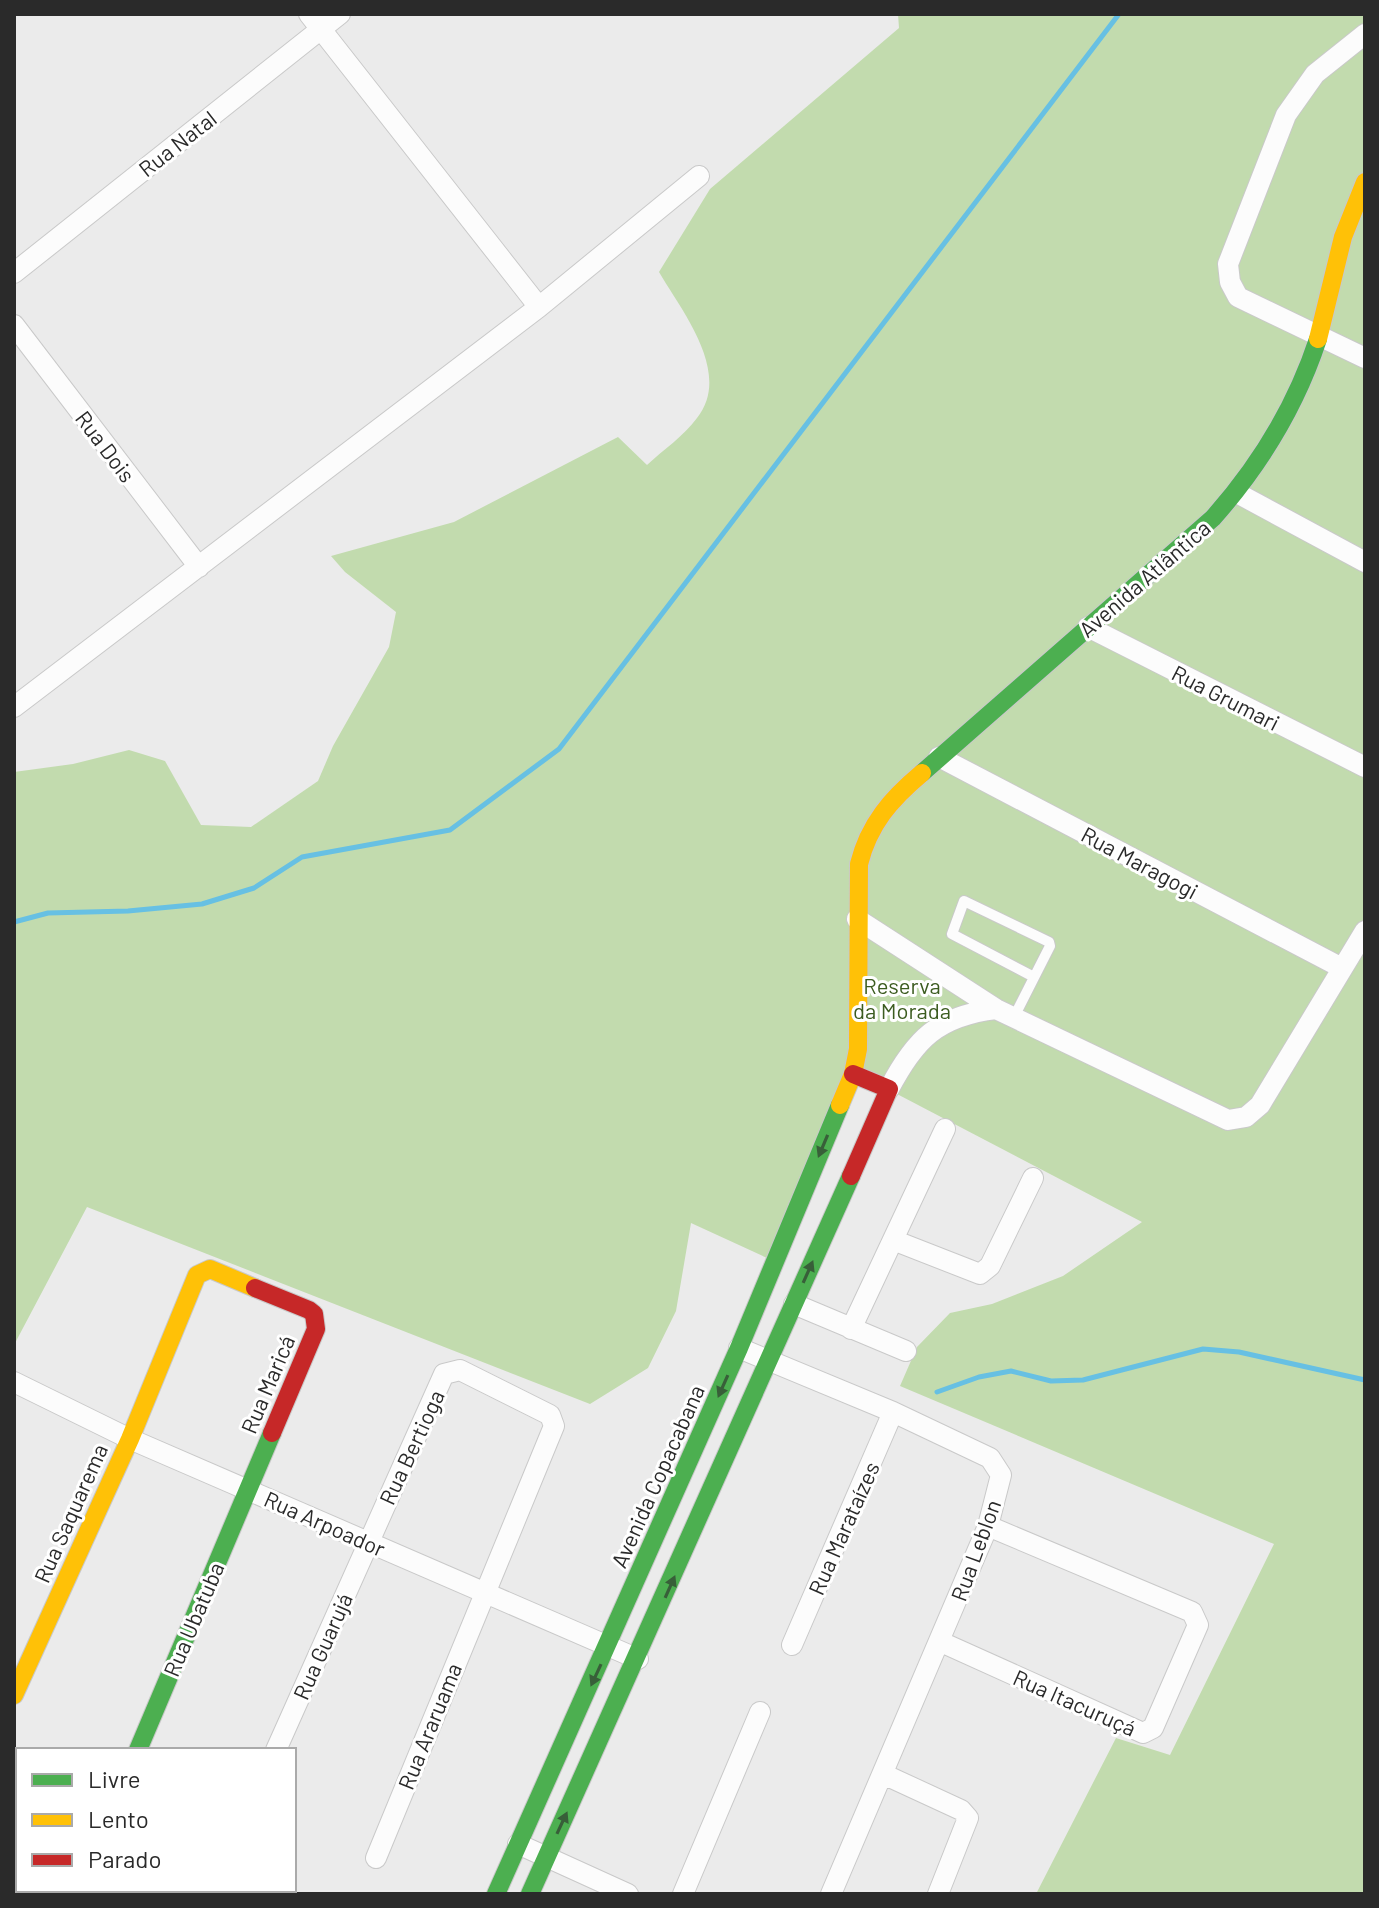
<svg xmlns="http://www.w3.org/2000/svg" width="1379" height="1908" font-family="Barlow,sans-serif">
	<rect width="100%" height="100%" fill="#ebebeb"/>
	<!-- green -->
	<path fill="#c2dbae" d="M898 14H1365V1894H1036L1116 1738 1170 1755 1274 1544 900 1386 917 1347 950 1313 992 1304 1063 1276 1142 1222 853 1071 767 1258 691 1223 676 1311 648 1368 590 1404 87 1207 14 1345V772L73 764 129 750 165 761 201 825 251 827 318 781 333 746 389 647 396 612 345 572 331 556 454 522 618 437 647 465C663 450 684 436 697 418 733 373 681 310 659 272L710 189 899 28Z"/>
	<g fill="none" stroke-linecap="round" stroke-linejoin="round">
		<!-- stream -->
		<path stroke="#67c0e3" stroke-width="5" d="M14 922 48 913 128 911 202 904 254 888 302 857 450 830 559 749 1119 14
			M937 1392 979 1377 1011 1371 1051 1381 1083 1380 1203 1349 1239 1352 1365 1380"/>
		<defs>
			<path id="lane" d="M1014 1017 1050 946 1049 942 964 901 952 934 1034 977"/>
			<path id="street" d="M309 14 539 307
				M1365 34 1315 74 1286 115 1228 264 1230 282 1238 297 1365 358
				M14 273 340 14
				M14 325 199 567
				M1237 493 1365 562
				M1088 627 1365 767
				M14 707 539 307 699 176
				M939 757 1342 968
				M857 919 996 1009 1228 1120 1246 1117 1260 1105 1365 931
				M889 1089C915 1039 938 1016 996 1009
				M893 1240 980 1274 990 1266 1033 1178
				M794 1304 906 1351
				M851 1329 945 1129
				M739 1348 893 1412 990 1458 1001 1475 988 1526 831 1894
				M14 1382 130 1439 638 1659
				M941 1642 1143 1733 1153 1728 1198 1625 1192 1612 988 1526
				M792 1645 893 1412
				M276 1750 444 1374 460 1370 550 1415 554 1426 376 1858
				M883 1774 961 1810 968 1818 938 1894
				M518 1844 628 1894
				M71 1894 73 1890
				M211 1894 213 1890
				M683 1894 760 1712"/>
			<path id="fast" d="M922 773 1213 518C1260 465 1296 406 1318 339
				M138 1750 272 1433
				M496 1894 739 1348 840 1105
				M530 1894 851 1176"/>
			<path id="slow" d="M1318 339 1343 237 1365 182
				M840 1105 853 1074 858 1049 859 864C869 824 891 799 922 773
				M14 1695 130 1439 197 1275 210 1269 255 1288"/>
			<path id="jam" d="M851 1176 889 1089 853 1074
				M255 1288 309 1310 314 1314 316 1329 272 1433"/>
		</defs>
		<!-- lane casing -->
		<use href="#lane" stroke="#c9c9c9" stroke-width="12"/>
		<!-- street casing -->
		<use href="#street" stroke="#c9c9c9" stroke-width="22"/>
		<!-- fast casing -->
		<use href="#fast" stroke="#c9c9c9" stroke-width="20"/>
		<!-- slow casing -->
		<use href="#slow" stroke="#c9c9c9" stroke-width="20"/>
		<!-- jam casing -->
		<use href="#jam" stroke="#c9c9c9" stroke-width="20"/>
		<!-- lane -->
		<use href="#lane" stroke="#fcfcfc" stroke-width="10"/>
		<!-- street -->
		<use href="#street" stroke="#fcfcfc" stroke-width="20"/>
		<!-- fast -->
		<use href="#fast" stroke="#4caf50" stroke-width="18"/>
		<!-- slow -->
		<use href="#slow" stroke="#ffc107" stroke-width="18"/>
		<!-- jam -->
		<use href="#jam" stroke="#c62828" stroke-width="18"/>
	</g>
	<!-- one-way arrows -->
	<defs><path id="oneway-solid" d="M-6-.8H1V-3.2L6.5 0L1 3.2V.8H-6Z" transform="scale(2)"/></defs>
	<g fill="#385f39">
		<use href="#oneway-solid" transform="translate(823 1146) rotate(113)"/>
		<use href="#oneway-solid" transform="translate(808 1272) rotate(-66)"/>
		<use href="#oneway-solid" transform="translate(723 1386) rotate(114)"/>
		<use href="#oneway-solid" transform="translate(670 1587) rotate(-66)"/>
		<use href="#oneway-solid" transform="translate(596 1675) rotate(115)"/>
		<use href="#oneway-solid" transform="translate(562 1823) rotate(-65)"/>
	</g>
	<g text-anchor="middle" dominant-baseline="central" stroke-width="6" stroke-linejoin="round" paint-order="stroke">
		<!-- street labels -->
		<g font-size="22" fill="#2a2a2a" stroke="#fff">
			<text transform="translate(177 143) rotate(-38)">Rua Natal</text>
			<text transform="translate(106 446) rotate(53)">Rua Dois</text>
			<text transform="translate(1144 578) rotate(-41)">Avenida Atlântica</text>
			<text transform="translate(1226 697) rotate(27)">Rua Grumari</text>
			<text transform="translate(1140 862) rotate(28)">Rua Maragogi</text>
			<text transform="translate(267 1384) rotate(-67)">Rua Maricá</text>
			<text transform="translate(411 1447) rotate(-65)">Rua Bertioga</text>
			<text transform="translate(657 1476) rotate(-66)">Avenida Copacabana</text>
			<text transform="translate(70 1513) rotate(-66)">Rua Saquarema</text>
			<text transform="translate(325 1523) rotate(24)">Rua Arpoador</text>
			<text transform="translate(843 1528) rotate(-66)">Rua Marataízes</text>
			<text transform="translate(975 1550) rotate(-70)">Rua Leblon</text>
			<text transform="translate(193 1619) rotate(-67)">Rua Ubatuba</text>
			<text transform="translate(322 1646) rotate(-66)">Rua Guarujá</text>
			<text transform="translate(1075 1702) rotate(24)">Rua Itacuruçá</text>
			<text transform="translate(429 1726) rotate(-68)">Rua Araruama</text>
		</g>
		<!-- park labels -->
		<g font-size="22" fill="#3c5c20" stroke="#fff">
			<text x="902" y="985">Reserva<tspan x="902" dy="25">da Morada</tspan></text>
		</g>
	</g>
	<!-- border -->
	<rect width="1379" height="1908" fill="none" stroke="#2a2a2a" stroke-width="32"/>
	<!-- legend -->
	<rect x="16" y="1748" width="280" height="144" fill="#ffffff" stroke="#aaaaaa" stroke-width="2"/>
	<rect x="32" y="1774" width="40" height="12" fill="#4caf50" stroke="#aaaaaa" stroke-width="2"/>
	<text x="88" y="1788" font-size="24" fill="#2a2a2a">Livre</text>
	<rect x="32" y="1814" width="40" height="12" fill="#ffc107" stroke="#aaaaaa" stroke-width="2"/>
	<text x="88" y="1828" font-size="24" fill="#2a2a2a">Lento</text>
	<rect x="32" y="1854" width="40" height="12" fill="#c62828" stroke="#aaaaaa" stroke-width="2"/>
	<text x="88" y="1868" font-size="24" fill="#2a2a2a">Parado</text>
</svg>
